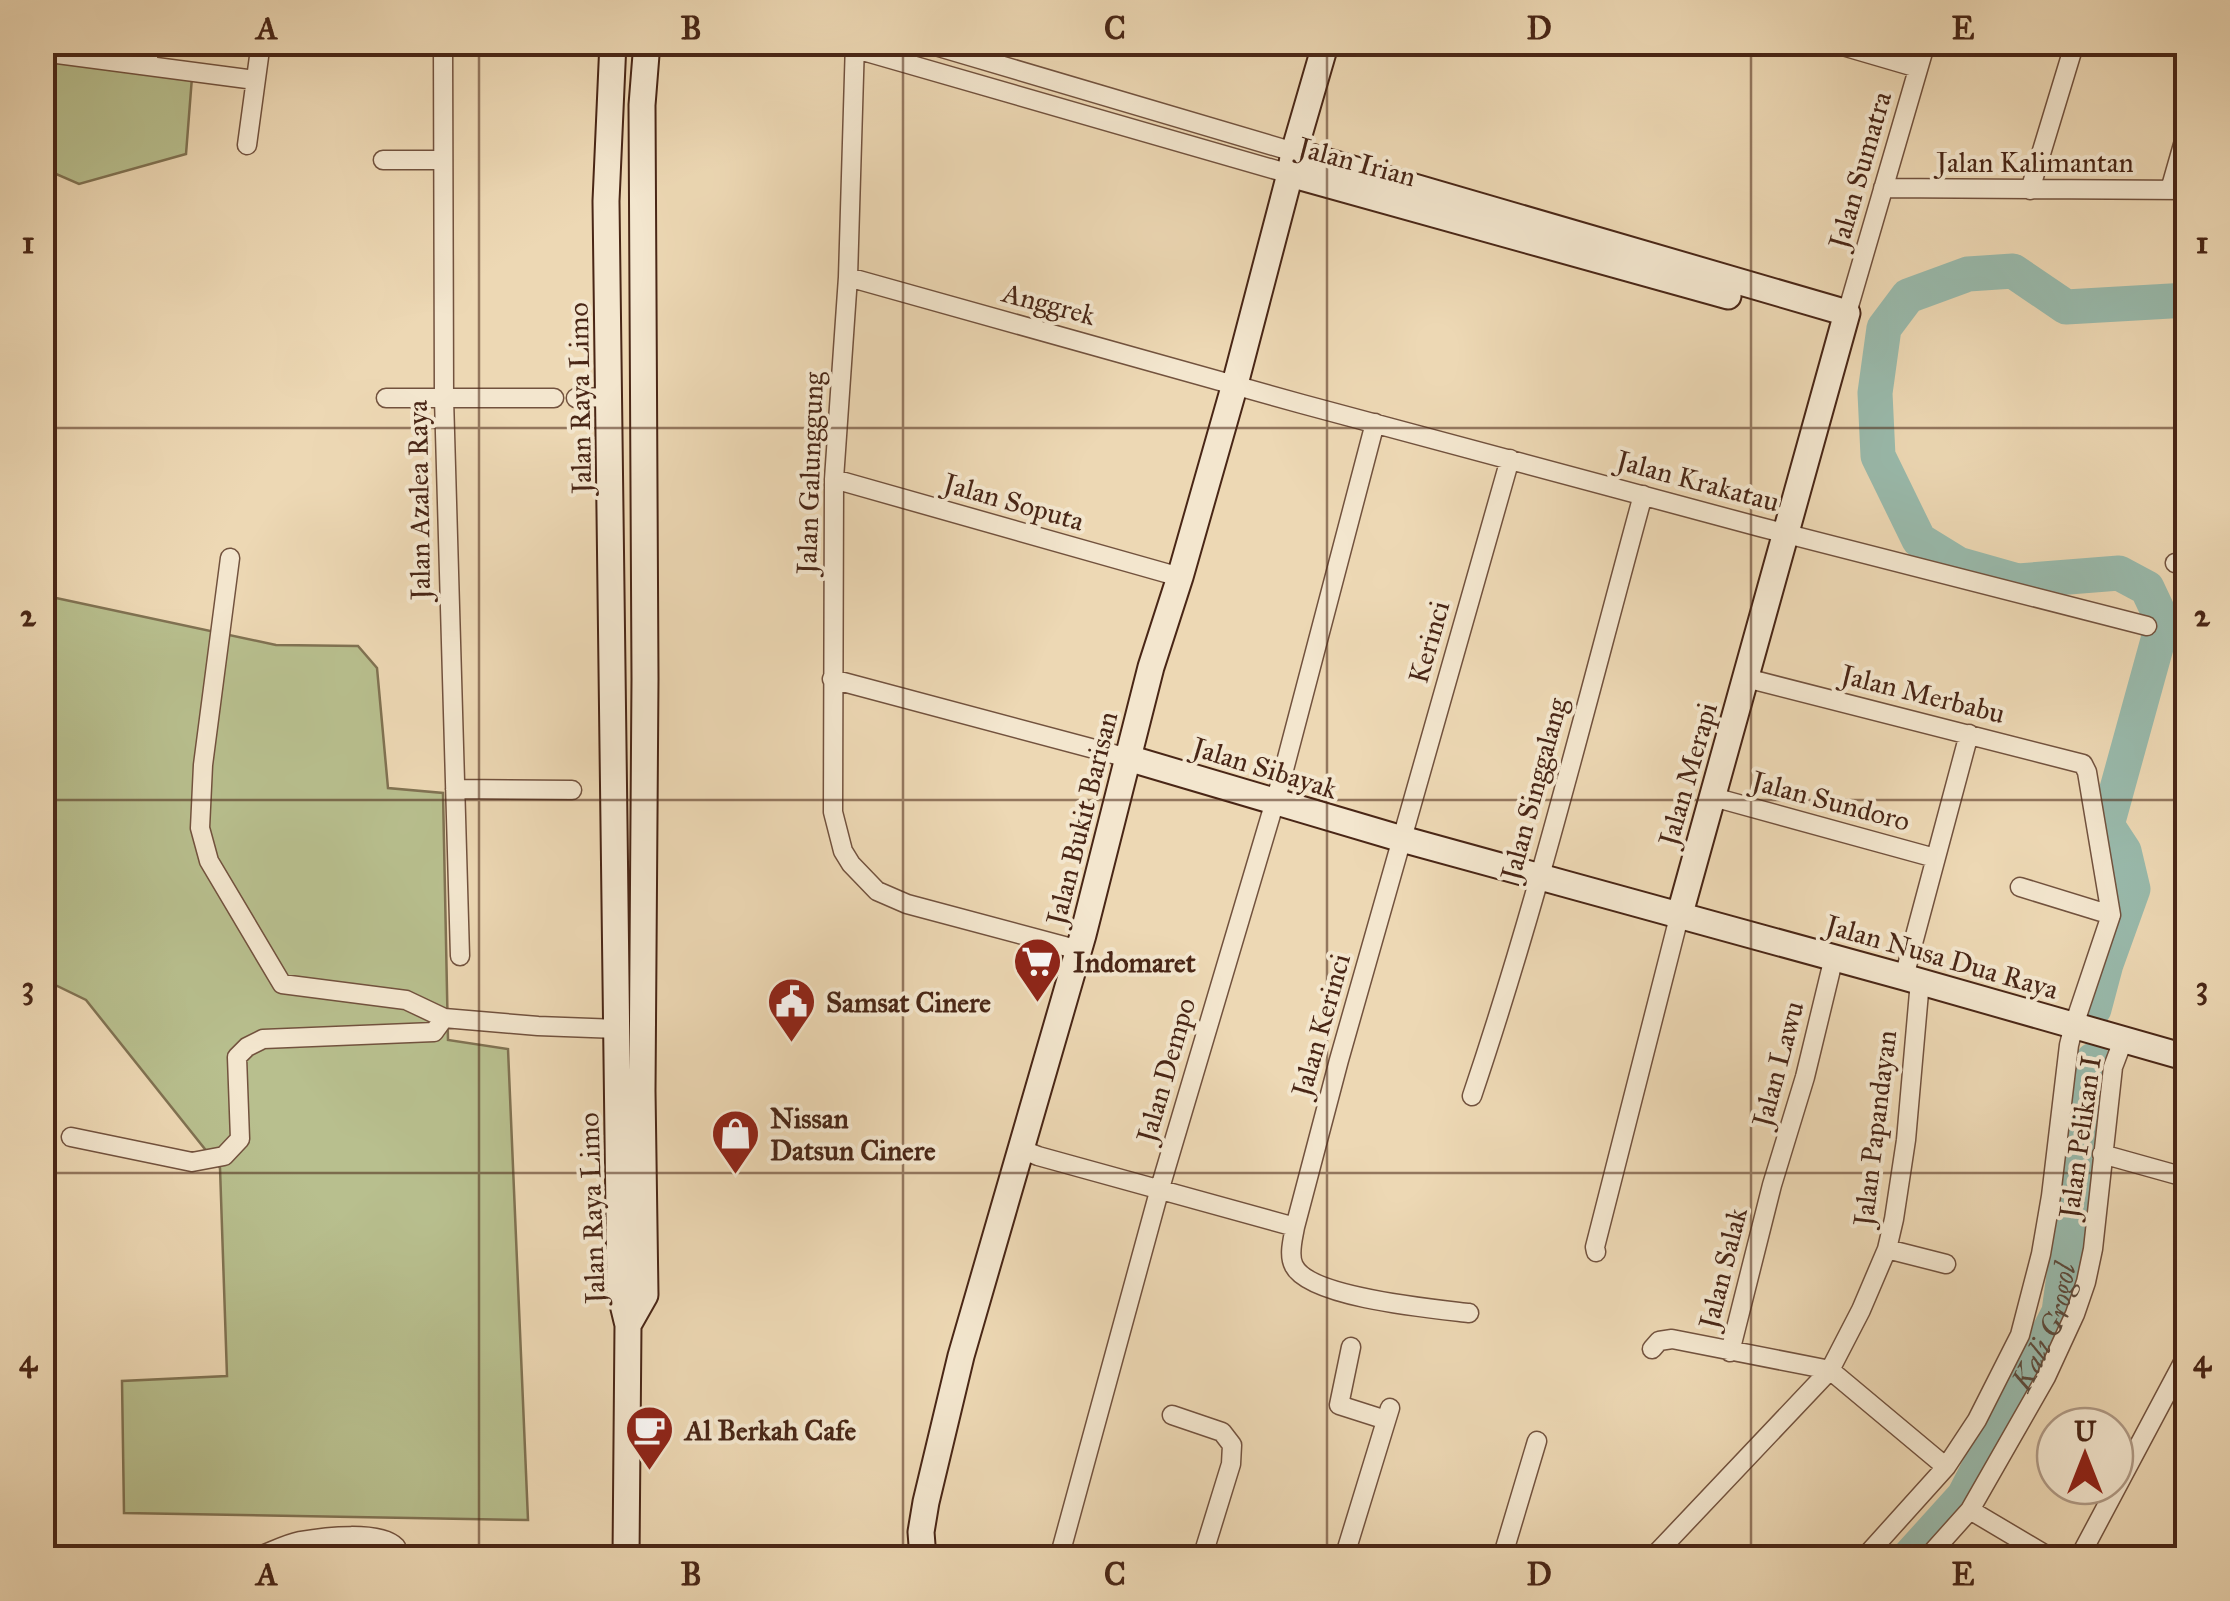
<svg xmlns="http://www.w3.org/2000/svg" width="2230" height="1601" font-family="'IM FELL Great Primer',serif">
	<rect width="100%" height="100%" fill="#edd8b4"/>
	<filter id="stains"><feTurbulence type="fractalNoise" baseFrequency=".002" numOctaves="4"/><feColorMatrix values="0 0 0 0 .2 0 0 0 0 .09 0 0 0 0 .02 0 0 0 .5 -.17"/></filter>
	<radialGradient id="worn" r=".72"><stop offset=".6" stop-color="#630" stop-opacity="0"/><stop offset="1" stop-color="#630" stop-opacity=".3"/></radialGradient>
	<!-- green -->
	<path fill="#b8bf8e" stroke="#807252" stroke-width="2.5" d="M42 53 192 77 186 154 79 184 54 173 43 175Z
		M42 595 276 645 358 646 377 668 388 788 443 793 448 1040 508 1049 528 1520 124 1513 122 1381 227 1376 220 1168 86 1000 43 979Z"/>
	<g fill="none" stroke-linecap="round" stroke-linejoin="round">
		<!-- river -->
		<g stroke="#99baac" stroke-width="35">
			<path d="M2094 1009 2106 964 2133 889 2124 851 2107 825 2163 622 2147 588 2119 573 2018 581 1958 564 1919 540 1878 456 1875 393 1884 328 1908 296 1968 274 2013 271 2066 307 2188 300"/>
			<path id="s1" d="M1908 1558 1964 1496 2059 1312 2093 1060"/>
		</g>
		<defs>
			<path id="street" d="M443 42 444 398 460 956
				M855 42 848 277 834 479 833 812 843 851 851 864 877 891 907 904 1079 950
				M922 42 1294 152
				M1829 42 1918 68
				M856 49 1290 174
				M42 52 255 80
				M147 65 150 42
				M247 145 261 42
				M383 160H443
				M1883 188 2188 190
				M2030 190 2075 42
				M2170 190 2188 127
				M848 277 1302 404 1760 527 2147 626
				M1847 313 1926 42
				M386 398H554
				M576 398 609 397
				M834 479 1180 577
				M230 558 203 765 200 828 209 861 282 984 406 1000 444 1018 538 1026 618 1029
				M2175 563 2188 565
				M1746 678 2083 764 2087 772 2111 915 2074 1025 2069 1045 2051 1196 2041 1254 2020 1335 1977 1420 1946 1467 1864 1558
				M832 679 1128 758
				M455 789 572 790
				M1713 797 1935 858
				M2020 887 2111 915
				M1904 977 1969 734
				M1472 1096C1539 898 1588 696 1643 495
				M71 1137 192 1162 224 1156 240 1139 237 1057 247 1047 263 1039 434 1032 444 1018
				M1021 1149 1038 1156 1295 1227C1293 1239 1288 1255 1294 1266 1310 1298 1435 1309 1469 1313
				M2102 1154 2188 1178
				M1295 1227 1339 1060 1510 459
				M1887 1249 1946 1264
				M1596 1252 1595 1247 1679 917
				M1351 1347 1339 1405 1386 1420
				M1652 1349 1659 1341 1672 1339 1830 1370 1946 1467
				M1730 1352 1772 1185 1805 1077 1834 957
				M1172 1415 1222 1432 1232 1445 1231 1464 1202 1558
				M1970 1510 2051 1558
				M254 1558C269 1553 285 1544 300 1541 323 1537 380 1530 396 1547V1558
				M1059 1558 1160 1188 1281 781 1375 423
				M1344 1558 1390 1408
				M1502 1558 1537 1441
				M1652 1558 1830 1370 1861 1310 1887 1249 1894 1219 1906 1140 1920 981
				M1927 1558 1970 1510 2046 1377 2075 1314 2086 1282 2093 1249 2113 1067 2124 1038
				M2079 1558 2188 1353"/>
			<path id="secondary" d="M613 42 606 201 620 1292 628 1325 626 1558
				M1294 152 1847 313 1679 917
				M1290 174 1728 296
				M1128 758 1402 839 1904 977 2188 1058
				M628 1325 645 1295 642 1091 645 679 642 105 647 42
				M923 1558 921 1532 926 1502 961 1356 1083 935 1151 667 1180 577 1235 384 1290 174 1294 152 1326 42"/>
		</defs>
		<!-- street casing -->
		<use href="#street" stroke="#72523e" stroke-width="21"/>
		<!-- secondary casing -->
		<use href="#secondary" stroke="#492616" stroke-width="29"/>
		<!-- street -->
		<use href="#street" stroke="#f3e6ce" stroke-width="18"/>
		<!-- secondary -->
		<use href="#secondary" stroke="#f3e6ce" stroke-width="25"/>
	</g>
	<!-- grid -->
	<path fill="none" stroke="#492616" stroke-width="2.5" stroke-opacity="0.55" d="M479 42V1558M903 42V1558M1327 42V1558M1751 42V1558M42 428H2188M42 800H2188M42 1173H2188"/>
	<!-- icons -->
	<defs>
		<symbol id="supermarket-pin" viewBox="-11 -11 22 30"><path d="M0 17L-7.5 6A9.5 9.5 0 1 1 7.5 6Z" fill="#8f2418" stroke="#f3e6ce"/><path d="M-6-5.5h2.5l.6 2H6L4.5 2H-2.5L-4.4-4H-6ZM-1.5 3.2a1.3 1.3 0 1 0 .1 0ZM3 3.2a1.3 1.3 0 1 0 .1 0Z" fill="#fff"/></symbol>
		<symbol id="civic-pin" viewBox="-11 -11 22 30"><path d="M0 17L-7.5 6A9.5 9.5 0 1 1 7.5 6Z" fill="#8f2418" stroke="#f3e6ce"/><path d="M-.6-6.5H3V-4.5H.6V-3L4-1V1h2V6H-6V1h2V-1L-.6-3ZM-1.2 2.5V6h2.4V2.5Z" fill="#fff"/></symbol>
		<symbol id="shop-pin" viewBox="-11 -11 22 30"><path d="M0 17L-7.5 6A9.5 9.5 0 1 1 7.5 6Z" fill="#8f2418" stroke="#f3e6ce"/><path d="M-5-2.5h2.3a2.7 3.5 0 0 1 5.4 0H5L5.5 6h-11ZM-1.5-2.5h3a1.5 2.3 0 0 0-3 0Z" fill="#fff"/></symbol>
		<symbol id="cafe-pin" viewBox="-11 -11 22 30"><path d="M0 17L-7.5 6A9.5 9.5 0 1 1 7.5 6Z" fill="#8f2418" stroke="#f3e6ce"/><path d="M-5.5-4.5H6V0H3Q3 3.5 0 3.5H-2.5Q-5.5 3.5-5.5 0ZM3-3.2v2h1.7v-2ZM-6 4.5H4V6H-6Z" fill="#fff"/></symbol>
	</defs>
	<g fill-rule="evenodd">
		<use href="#supermarket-pin" x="1010" y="934" width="55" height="75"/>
		<use href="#civic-pin" x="764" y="974" width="55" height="75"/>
		<use href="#shop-pin" x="708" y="1106" width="55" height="75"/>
		<use href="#cafe-pin" x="622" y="1402" width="55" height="75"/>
	</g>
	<g text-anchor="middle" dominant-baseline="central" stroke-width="8" stroke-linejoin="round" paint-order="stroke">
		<!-- street labels -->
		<g font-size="28" fill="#492616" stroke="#f3e6ce">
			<text transform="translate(1357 162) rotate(15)">Jalan Irian</text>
			<text x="2035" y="162">Jalan Kalimantan</text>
			<text transform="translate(1860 170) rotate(-74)">Jalan Sumatra</text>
			<text transform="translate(1049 304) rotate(15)">Anggrek</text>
			<text transform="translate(580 398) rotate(-91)">Jalan Raya Limo</text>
			<text transform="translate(810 473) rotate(-88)">Jalan Galunggung</text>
			<text transform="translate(1698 481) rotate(15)">Jalan Krakatau</text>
			<text transform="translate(419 500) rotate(-91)">Jalan Azalea Raya</text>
			<text transform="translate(1014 502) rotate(16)">Jalan Soputa</text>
			<text transform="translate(1429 642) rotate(-74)">Kerinci</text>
			<text transform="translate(1923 694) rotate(14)">Jalan Merbabu</text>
			<text transform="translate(1265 768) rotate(17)">Jalan Sibayak</text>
			<text transform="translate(1688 774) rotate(-74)">Jalan Merapi</text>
			<text transform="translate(1534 789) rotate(-75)">Jalan Singgalang</text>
			<text transform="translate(1831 801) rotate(15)">Jalan Sundoro</text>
			<text transform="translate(1082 818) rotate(-76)">Jalan Bukit Barisan</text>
			<text transform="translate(1942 957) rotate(16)">Jalan Nusa Dua Raya</text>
			<text transform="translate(1321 1025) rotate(-74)">Jalan Kerinci</text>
			<text transform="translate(1778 1064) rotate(-75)">Jalan Lawu</text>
			<text transform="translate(1166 1070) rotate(-74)">Jalan Dempo</text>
			<text transform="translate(1875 1128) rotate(-83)">Jalan Papandayan</text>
			<text transform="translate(2080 1137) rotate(-82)">Jalan Pelikan I</text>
			<text transform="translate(592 1208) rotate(-92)">Jalan Raya Limo</text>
			<text transform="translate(1723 1268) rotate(-76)">Jalan Salak</text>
		</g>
		<!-- poi labels -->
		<g font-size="28" font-weight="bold" fill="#492616" stroke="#f3e6ce" text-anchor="start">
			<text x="1073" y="962">Indomaret</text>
			<text x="826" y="1002">Samsat Cinere</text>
			<text x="770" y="1118">Nissan<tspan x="770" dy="32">Datsun Cinere</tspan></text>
			<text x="685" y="1430">Al Berkah Cafe</text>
		</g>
		<!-- water labels -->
		<g font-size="30" font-style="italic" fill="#5d4b3c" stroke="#f3e6ce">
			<text stroke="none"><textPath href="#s1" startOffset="272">Kali Grogol</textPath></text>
		</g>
	</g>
	<!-- margin -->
	<rect width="2230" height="1601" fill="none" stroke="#edd8b4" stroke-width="110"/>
	<!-- north arrow -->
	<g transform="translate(2085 1456)"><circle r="48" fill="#f3e6ce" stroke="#af9984" stroke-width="2.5"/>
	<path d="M0-8L18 38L0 25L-18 38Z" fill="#8f2418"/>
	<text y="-15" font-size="28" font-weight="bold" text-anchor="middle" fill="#492616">U</text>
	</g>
	<rect x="55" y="55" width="2120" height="1491" fill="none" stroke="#492616" stroke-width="4"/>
	<g font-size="32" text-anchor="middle" font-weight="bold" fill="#492616">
		<text x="267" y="39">A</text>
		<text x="691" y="39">B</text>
		<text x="1115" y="39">C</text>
		<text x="1539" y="39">D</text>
		<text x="1963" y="39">E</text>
		<text x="28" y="253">1</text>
		<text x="2202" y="253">1</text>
		<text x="28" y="626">2</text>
		<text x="2202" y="626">2</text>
		<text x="28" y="998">3</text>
		<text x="2202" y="998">3</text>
		<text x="28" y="1371">4</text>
		<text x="2202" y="1371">4</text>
		<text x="267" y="1585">A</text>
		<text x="691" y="1585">B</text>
		<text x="1115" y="1585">C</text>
		<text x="1539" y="1585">D</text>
		<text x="1963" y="1585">E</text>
	</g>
	<rect width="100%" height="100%" filter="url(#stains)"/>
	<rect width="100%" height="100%" fill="url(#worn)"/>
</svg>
